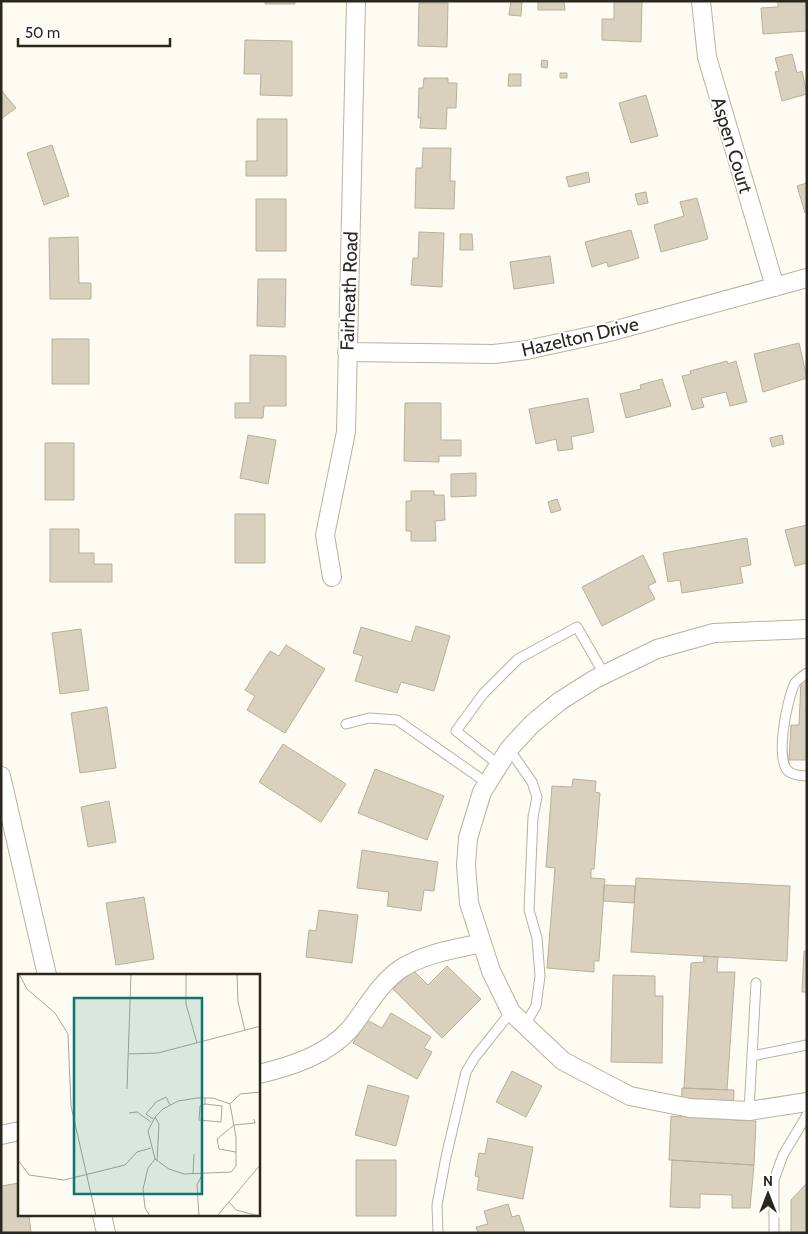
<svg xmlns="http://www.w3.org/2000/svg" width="808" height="1234" font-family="Cabin,sans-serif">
	<rect width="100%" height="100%" fill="#fefbf2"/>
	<!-- building -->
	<path fill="#d9d1bd" stroke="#b8b09c" d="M265 1H295V4H265Z
		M511 1 522 2 521 16 509 15Z
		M538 1H564L565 10H538Z
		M614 1H642L641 42 602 40V19H614Z
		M778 1H806L807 31 763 34 761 8 778 7Z
		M419 3H448L447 47 418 46Z
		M245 40 292 41V96L260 95 261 74H244Z
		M792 54 797 73 802 71 807 94 782 101 775 72 779 71 775 58Z
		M542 60 548 61 547 68 541 67Z
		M560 73H567V78H560Z
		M509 74H521V86H508Z
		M424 78H448V83H457L456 108H447L446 129 420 128 421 118H418L419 88H423Z
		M1 90 16 108 1 119Z
		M646 95 658 136 631 143 619 103Z
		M257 119H287V176H246V161H257Z
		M52 145 69 196 44 205 27 153Z
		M423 148H451L450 181H455L454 209 415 208 416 168H422Z
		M588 172 590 182 569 187 566 177Z
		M807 183V212L805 213 797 186Z
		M646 192 648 203 638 205 635 194Z
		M697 198 708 239 661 252 654 225 684 216 680 202Z
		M256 199H286V251H256Z
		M631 230 639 258 608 267 607 262 592 267 585 242Z
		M419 232 444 233 442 287 411 285 413 258H418Z
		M460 234H472L473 250H460Z
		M78 237 79 283H91V299H50L49 238Z
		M550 256 554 283 514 289 510 262Z
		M258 279H286L285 327 257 326Z
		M52 339H89V384H52Z
		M799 343 807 378 763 392 754 354Z
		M250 355 286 356V406H264L263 418H235V403H250Z
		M727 361 728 364 736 361 747 402 730 406 726 392 701 398 704 407 692 410 682 376 691 374 690 371Z
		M662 379 671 406 626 418 620 394 641 389 640 385Z
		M588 398 594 432 571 437 573 449 558 451 556 439 536 444 529 409Z
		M405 403H441V440H461V456H439V462L404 461Z
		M248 435 276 440 268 484 240 478Z
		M782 435 784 444 772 447 770 438Z
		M45 443H74V500H45Z
		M476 473V496L451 497V474Z
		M411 491H434V495H444L445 520 435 521 436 541H411V531H406V501H411Z
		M557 499 561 510 551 513 548 502Z
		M235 514H265V563H235Z
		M807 525V563L795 566 785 530Z
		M50 529H79V553H94V564H112V582H50Z
		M747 538 751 565 740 567 743 583 682 593 680 580 668 582 663 553Z
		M643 555 656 582 648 586 655 599 602 626 582 587Z
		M416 626 450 636 434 691 401 682 397 693 355 681 363 656 353 653 361 627 411 642Z
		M81 629 89 690 60 694 52 633Z
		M286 645 325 669 285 733 247 710 255 696 245 690 270 651 279 656Z
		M801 680H807V760H789L791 725H799Z
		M107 707 116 768 80 773 71 713Z
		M283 744 346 784 321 822 259 782Z
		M375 769 444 796 427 840 358 813Z
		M573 779 596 781 595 792 600 793 594 869H591V878L605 879 599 961H594V972L547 968 555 868 546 867 552 786 572 787Z
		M109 801 116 842 88 847 81 807Z
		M362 850 438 862 434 891 424 890 421 911 387 906 389 892 357 888Z
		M636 878 790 886 787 961 631 952Z
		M604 885 635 886 634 903 603 901Z
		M144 897 154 959 116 965 106 903Z
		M319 910 358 915 352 963 306 957 309 930 316 931Z
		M804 951H807V1009L806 992H802Z
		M703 956 718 957 717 972H735L727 1090 684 1088 691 963 704 962Z
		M447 966 481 999 442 1038 393 989 413 970 428 985Z
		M613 975 655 976V996H663L662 1063 611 1062Z
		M391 1013 431 1037 424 1048 432 1052 417 1079 353 1043 367 1020 382 1028Z
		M512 1071 542 1086 526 1117 496 1102Z
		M368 1085 409 1096 396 1146 355 1135Z
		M682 1088 734 1090 733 1120 756 1121 754 1165 669 1160 671 1116 681 1117Z
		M488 1138 533 1147 523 1199 477 1190 479 1177 475 1176 479 1153 485 1154Z
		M356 1160H396V1216H356Z
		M672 1160 754 1165 750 1208H732V1195L700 1194V1208L670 1207Z
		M19 1183V1215H29L31 1233H1V1186Z
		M807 1183V1233H791V1200Z
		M508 1204 512 1217 519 1215 525 1233H478L476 1227 488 1224 484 1211Z"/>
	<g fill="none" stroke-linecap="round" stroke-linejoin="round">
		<defs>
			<path id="lane" d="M807 673C803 676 798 679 795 683 787 699 775 758 788 771 793 775 801 776 807 776
				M346 724 369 718 397 720 487 783
				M509 749 532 782 537 797 533 817 529 910 537 938 540 976 536 1006 525 1025
				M499 765 456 731 483 694 518 659 577 627 604 674
				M752 1056 807 1045
				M749 1111 756 983
				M438 1233 437 1205 446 1157 466 1072 475 1057 511 1012
				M774 1233V1180L783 1155 807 1115"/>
			<path id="street" d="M701 1 707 57 775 287
				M347 352 494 354 527 350 609 332 807 278
				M332 577 325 535 346 432 356 1
				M807 629 714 633 657 649 595 679 560 701 532 724 509 749 482 792 468 838 466 865 469 903 491 971 511 1012 563 1061 630 1096 690 1108 749 1111 807 1102
				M1 776 47 975
				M259 1074C292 1066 327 1055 350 1029 367 1008 379 983 402 968 426 953 455 949 482 943
				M1 1135 19 1131
				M102 1215 106 1233"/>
		</defs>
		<!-- lane casing -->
		<use href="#lane" stroke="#bab29e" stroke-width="11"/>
		<!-- street casing -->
		<use href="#street" stroke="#bab29e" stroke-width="20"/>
		<!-- lane -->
		<use href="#lane" stroke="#fff" stroke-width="9"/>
		<!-- street -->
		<use href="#street" stroke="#fff" stroke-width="18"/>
	</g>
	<g text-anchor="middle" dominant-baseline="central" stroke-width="4" stroke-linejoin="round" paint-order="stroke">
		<!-- street labels -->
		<g font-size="19" fill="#2a271f" stroke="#fff">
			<text transform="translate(732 145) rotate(73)">Aspen Court</text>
			<text transform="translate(349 291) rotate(-88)">Fairheath Road</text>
			<text transform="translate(580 337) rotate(-13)">Hazelton Drive</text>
		</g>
	</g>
	<!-- overview -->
	<g transform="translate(18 974)">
		<rect width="242" height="242" fill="#fefbf2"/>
		<path fill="none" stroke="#a9a69e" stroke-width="1" d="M1 0 9 15 37 39 50 60 53 132 78 242M168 0V30L179 69M219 0 220 28 227 56M111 80 140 79 243 52M109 115 113 0M187 130 182 132 181 146 203 148 204 132 187 130V124M212 130 195 124H179L160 127 145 135 137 143 130 157 137 185 151 195 166 200 213 198 218 192V163L212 130 222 120 243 118M111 139 119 138 133 148M137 143 141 150 139 187M135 145 128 140 138 128 148 123 152 131M218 178 201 175 199 165 216 151 237 149 236 145M0 186 11 201 46 206 107 191 119 178 133 174M175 200 176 180M211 228 218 236 241 242M132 242 127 234 125 215 130 194 137 185M181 242 179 211 185 199M199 242 243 190"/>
		<path fill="#0f766e" fill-opacity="0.15" stroke="#0f766e" stroke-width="2.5" d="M56 24H184V220H56Z"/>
		<rect width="242" height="242" fill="none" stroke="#2a271f" stroke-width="2.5"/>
	</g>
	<!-- border -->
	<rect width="808" height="1234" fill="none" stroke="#2a271f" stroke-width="5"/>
	<!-- north arrow -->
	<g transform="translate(768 1194)" stroke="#ffffff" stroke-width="4" paint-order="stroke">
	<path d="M0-4L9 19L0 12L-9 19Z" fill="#2a271f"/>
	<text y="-8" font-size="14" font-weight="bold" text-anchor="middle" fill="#2a271f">N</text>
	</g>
	<!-- scale -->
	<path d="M18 38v8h152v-8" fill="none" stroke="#2a271f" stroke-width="2.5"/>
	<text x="25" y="38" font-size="15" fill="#2a271f" stroke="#ffffff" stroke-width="4" paint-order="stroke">50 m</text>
</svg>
